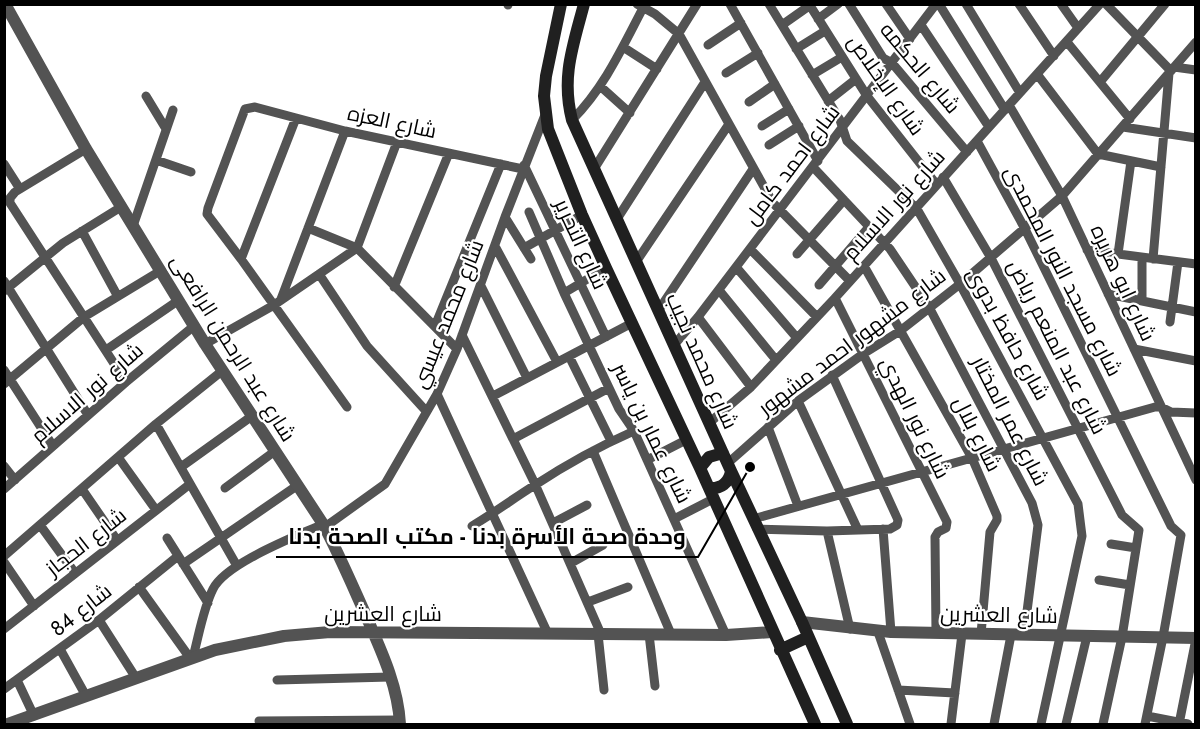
<svg xmlns="http://www.w3.org/2000/svg" width="1200" height="729" font-family="Jost,Cairo,sans-serif">
	<rect width="100%" height="100%" fill="#fff"/>
	<g fill="none" stroke-linecap="round" stroke-linejoin="round">
		<!-- minor -->
		<path stroke="#535353" stroke-width="9" d="M637 4 655 14 679 34 773 203 850 281
			M730 4 818 161
			M769 4 840 120 847 141 917 209 960 284 1078 504 1082 536 1041 724
			M809 4 867 96 937 185
			M849 4 883 58 892 63 967 152
			M886 4 910 39
			M939 4 1005 110
			M966 4 1020 93
			M1019 4 1054 56
			M1061 4 1078 28
			M1106 4 1171 71
			M508 5V4
			M818 19 838 4
			M782 25 809 6
			M921 25 989 127
			M1067 42 1130 119
			M708 45 741 23
			M623 47 657 69
			M796 49 825 31
			M1174 67 1196 70
			M726 73 758 53
			M1037 74 1098 154 1161 167
			M812 75 842 57
			M1100 82 1165 4
			M600 86 630 113
			M146 96 166 129
			M828 101 856 79
			M749 102 775 84
			M1009 105 1062 196 1196 480
			M572 120C604 88 622 48 643 8
			M762 126 789 109
			M1123 127 1196 138
			M977 141 1025 229 1171 526 1181 535 1163 637 1145 724
			M769 145 799 126
			M86 149 15 192 10 198V203L126 382
			M156 160 191 172
			M4 164 20 189
			M524 165 606 337
			M813 167 890 249 929 307 1032 503 1038 525 1024 635
			M594 169 697 4
			M943 177 991 258 1122 515 1139 530 1122 637 1103 724
			M529 212 564 293 619 409 634 431 726 635
			M505 217 531 259
			M617 219 705 82
			M133 226 173 110
			M308 228 357 248 457 349
			M82 231 117 295
			M495 246 557 362
			M524 248 582 215
			M750 249 817 317
			M1087 250 1196 264
			M797 254 844 200
			M1118 254 1131 161
			M1142 258V301
			M241 259 296 118
			M1153 259 1169 73
			M636 262 729 124
			M864 266 972 458 997 516V520L990 532 981 634
			M736 267 797 338
			M319 274 367 346 426 411
			M4 281 88 415
			M819 285 869 227
			M481 286 527 378
			M394 287 449 153
			M719 290 776 360
			M4 291 63 243 121 207
			M564 293 606 268
			M1108 294 1196 312
			M835 298 947 522 946 528 938 532 935 537 936 633
			M281 299 345 131
			M658 311 753 169
			M698 317 751 387
			M1170 322 1178 262
			M435 326 501 164
			M462 335 535 484 601 634
			M205 344 274 305 357 248 397 142
			M674 345 698 317 936 4
			M1134 349 1196 361
			M106 350 179 300
			M569 356 611 441
			M4 370 53 446
			M4 384 84 317 160 271
			M437 394 548 634
			M493 396 632 323
			M798 401 858 530
			M347 407 241 259 207 214 208 208 245 109 255 107 345 131 523 169
			M709 423 751 387 835 298 1100 4
			M156 424 237 566
			M768 427 798 506
			M513 439 609 388
			M593 451 671 634
			M118 457 156 510
			M647 460 686 440
			M728 463 798 401 863 354 900 331 960 284 1062 196 1196 42
			M4 466 15 480
			M181 467 252 416
			M225 488 275 451
			M4 489 126 382 194 326
			M82 489 117 540
			M674 519 713 499
			M753 519 1155 407H1161L1171 412 1196 413
			M553 523 587 505
			M40 525 75 573
			M472 526C494 513 514 498 535 485 567 464 600 446 634 431
			M325 527 385 484 437 394 457 349 505 217 545 115
			M757 529 827 531 890 529 897 525 898 520 832 375
			M883 529 891 632
			M827 531 850 629
			M167 538 208 603
			M1111 544 1136 548
			M4 556 156 424 222 371
			M4 562 34 606
			M571 563 603 545
			M183 564 298 485
			M1099 580 1130 585
			M139 587 190 658
			M588 602 628 587
			M99 620 136 678
			M4 629 190 484
			M878 632 910 724
			M598 634 604 690
			M649 634 655 686
			M60 649 86 696
			M193 657C199 635 203 609 213 589 226 563 295 537 323 524
			M17 680 34 716
			M277 680 390 677
			M4 689 99 620 178 556
			M898 690 955 693
			M1147 716 1188 724
			M259 721 400 720
			M951 724 962 634
			M994 724 1011 635
			M1066 724 1087 636
			M1179 724 1196 639"/>
		<!-- tertiary -->
		<path stroke="#535353" stroke-width="12" d="M5 4 86 149 205 344 323 524C338 552 350 580 363 609 379 646 398 684 400 724
			M802 622 891 632 1196 638
			M8 724 215 650 284 636 330 632 726 635 772 632"/>
		<!-- secondary -->
		<path stroke="#202020" stroke-width="12" d="M561 4 546 76 544 96 548 129 582 215 606 268 700 468 815 724
			M584 4C573 46 561 77 572 120L731 471 802 622 847 724
			M700 468 709 457 723 453
			M709 488C721 489 729 483 731 471
			M780 650 808 637"/>
	</g>
	<g text-anchor="middle" dominant-baseline="central" stroke-width="4.5" stroke-linejoin="round" paint-order="stroke">
		<!-- street labels -->
		<g font-size="21" fill="#000" stroke="#fff">
			<text transform="translate(920 68) rotate(50)">شارع الحكمه</text>
			<text transform="translate(886 85) rotate(55)">شارع الإخلاص</text>
			<text transform="translate(392 122) rotate(12)">شارع العزه</text>
			<text transform="translate(792 165) rotate(-53)">شارع احمد كامل</text>
			<text transform="translate(894 205) rotate(-48)">شارع نور الاسلام</text>
			<text transform="translate(581 244) rotate(65)">شارع التحرير</text>
			<text transform="translate(1063 271) rotate(63)">شارع مسجد النور المحمدى</text>
			<text transform="translate(1123 283) rotate(65)">شارع ابو هريره</text>
			<text transform="translate(448 314) rotate(-68)">شارع محمد عيسي</text>
			<text transform="translate(1008 334) rotate(61)">شارع حافظ بدوى</text>
			<text transform="translate(852 342) rotate(-37)">شارع مشهور احمد مشهور</text>
			<text transform="translate(1057 347) rotate(63)">شارع عبد المنعم رياض</text>
			<text transform="translate(233 348) rotate(58)">شارع عبد الرحمن الرافعى</text>
			<text transform="translate(702 361) rotate(66)">شارع محمد نجيب</text>
			<text transform="translate(87 393) rotate(-41)">شارع نور الاسلام</text>
			<text transform="translate(915 418) rotate(64)">شارع نور الهدي</text>
			<text transform="translate(1010 421) rotate(63)">شارع عمر المختار</text>
			<text transform="translate(652 433) rotate(64)">شارع عمار بن ياسر</text>
			<text transform="translate(977 434) rotate(63)">شارع بلال</text>
			<text transform="translate(86 542) rotate(-38)">شارع الحجاز</text>
			<text transform="translate(81 610) rotate(-38)">شارع 84</text>
			<text x="383" y="614">شارع العشرين</text>
			<text transform="translate(999 615) rotate(1)">شارع العشرين</text>
		</g>
	</g>
	<!-- callouts -->
	<path fill="none" stroke="#000" stroke-width="2" d="M750 467L698 557H276"/>
	<circle fill="#000" stroke="#fff" stroke-width="2" cx="750" cy="467" r="6"/>
	<g font-size="22" text-anchor="middle" font-weight="bold" fill="#000" stroke="#fff" stroke-width="4.5" stroke-linejoin="round" paint-order="stroke">
		<text x="487" y="544">وحدة صحة الأسرة بدنا - مكتب الصحة بدنا</text>
	</g>
	<!-- border -->
	<rect width="1200" height="729" fill="none" stroke="#000000" stroke-width="12"/>
</svg>
